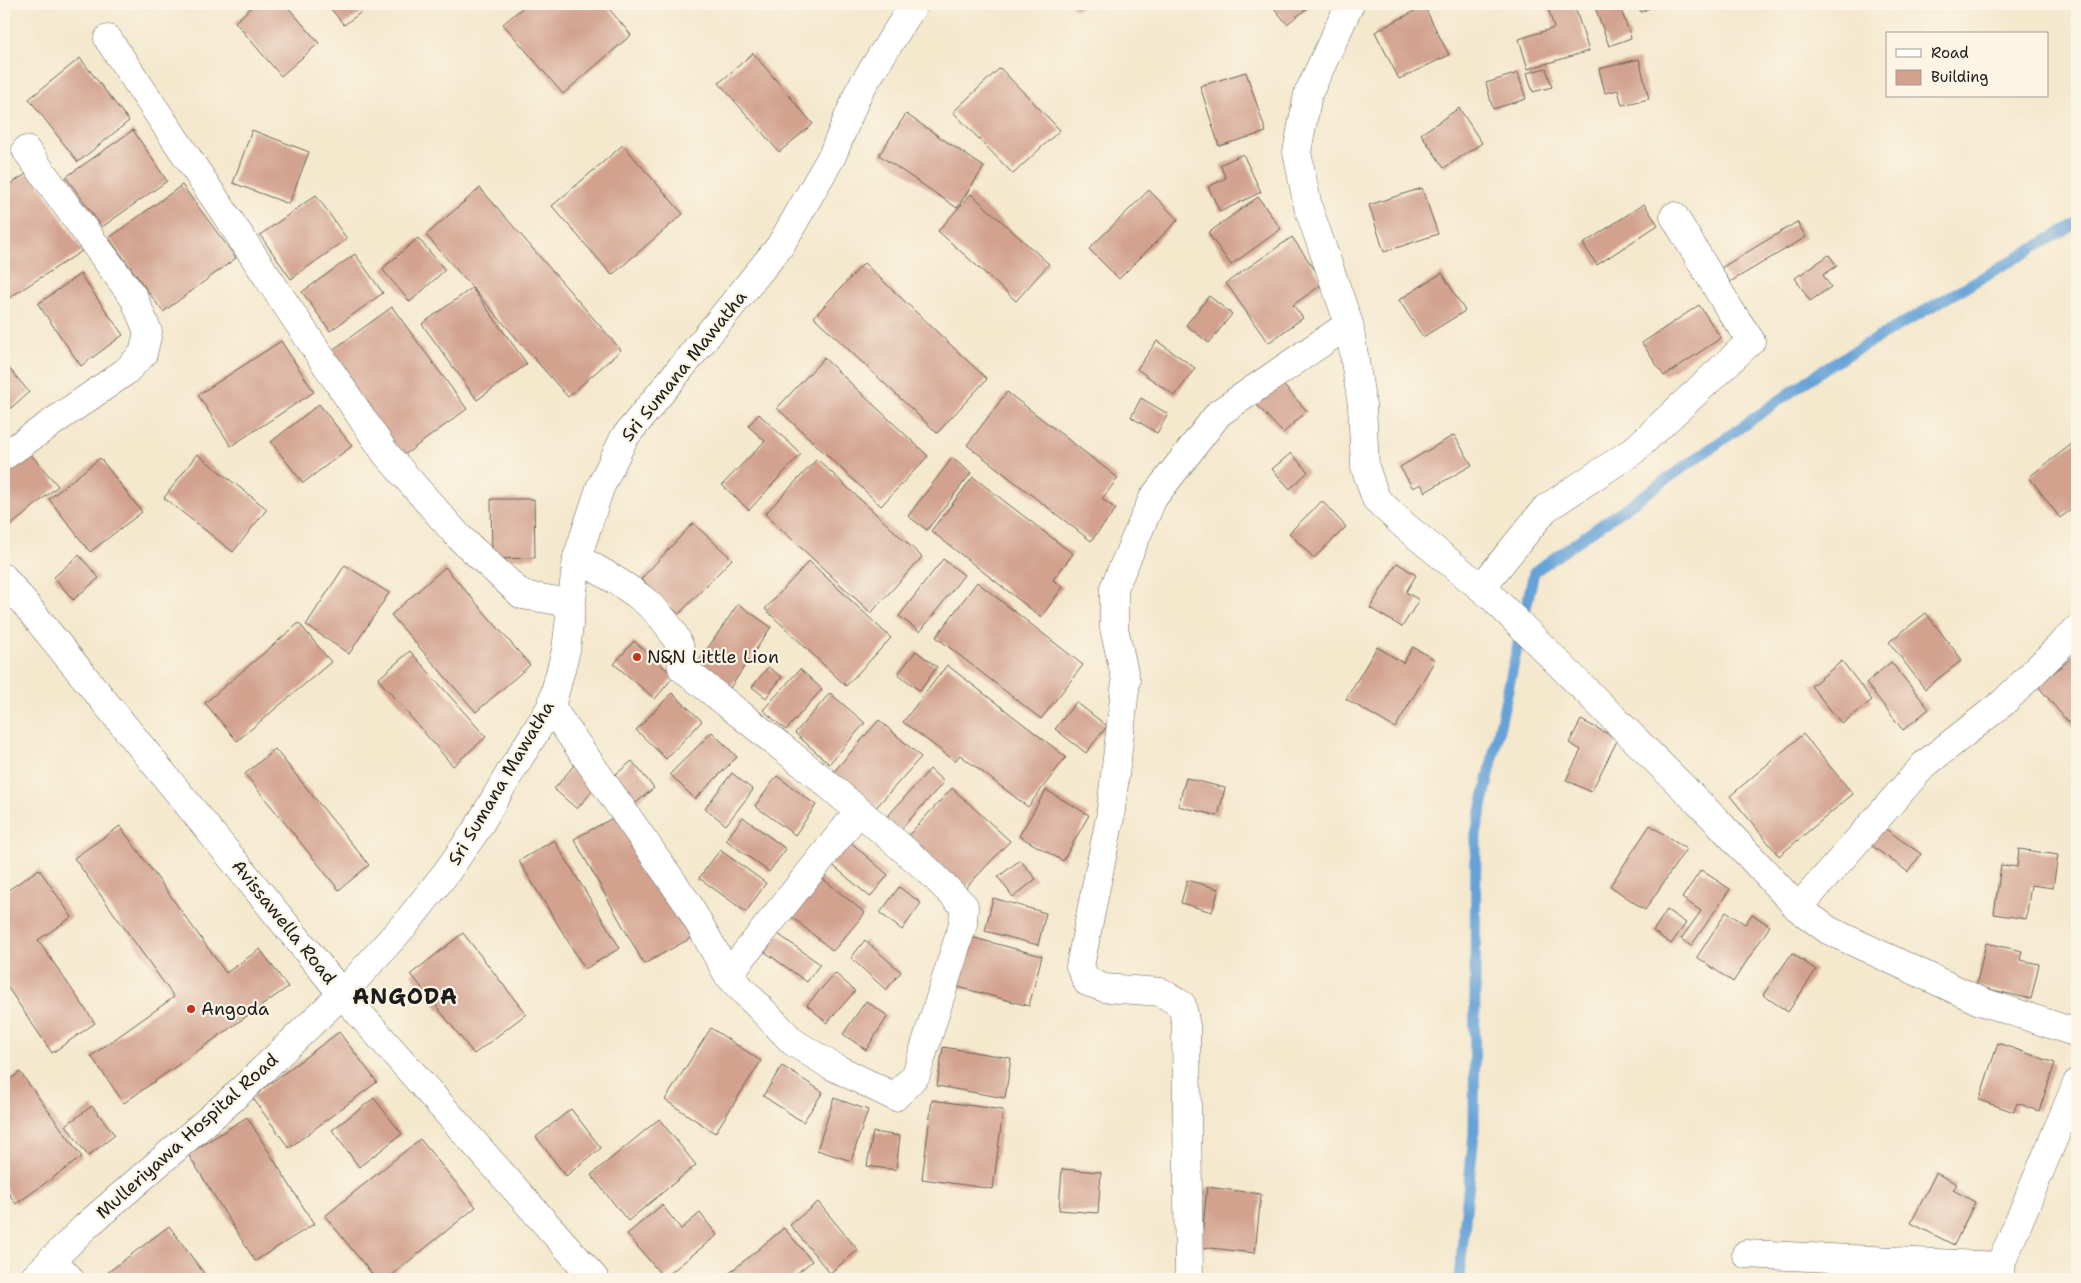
<svg xmlns="http://www.w3.org/2000/svg" width="2081" height="1283" font-family="'Shantell Sans',sans-serif">
	<rect width="100%" height="100%" fill="#fcf5e5"/>
	<filter id="ink" filterUnits="userSpaceOnUse"><feTurbulence type="fractalNoise" baseFrequency=".02" numOctaves="2"/><feDisplacementMap in="SourceGraphic" scale="10" xChannelSelector="R" yChannelSelector="G"/><feConvolveMatrix kernelMatrix="1 2 1 2 8 2 1 2 1" color-interpolation-filters="sRGB"/></filter>
	<filter id="wash" filterUnits="userSpaceOnUse"><feTurbulence type="fractalNoise" baseFrequency=".0096" numOctaves="4" result="noise"/><feDisplacementMap in="SourceGraphic" scale="20" xChannelSelector="R" yChannelSelector="G"/><feGaussianBlur stdDeviation="1.12" result="paint"/><feColorMatrix in="noise" values="0 0 0 0 0 0 0 0 0 0 0 0 0 0 0 0 0 1.4 0 .05"/><feComposite in="paint" operator="in"/></filter>
	<g filter="url(#wash)">
		<rect width="100%" height="100%" fill="#f4e8cd"/>
		<g fill="none" stroke-linecap="round" stroke-linejoin="round">
			<!-- stream -->
			<path stroke="#66a2d7" stroke-width="11" d="M1459 1279 1474 1134 1476 834 1534 572 1827 367 2077 223"/>
		</g>
		<g id="blocks">
			<!-- building -->
			<path fill="#d2a28f" d="M255 4H285L319 43 281 76 235 22Z
				M327 4H372L344 25Z
				M527 4H605L631 35 563 94 503 24Z
				M1070 4H1084L1076 10Z
				M1271 4H1313L1287 24Z
				M1547 4H1574L1589 51 1528 69 1519 39 1554 28Z
				M1594 4H1619L1631 38 1609 46Z
				M1637 4H1658L1641 12Z
				M1424 6 1449 55 1399 79 1375 32Z
				M753 53 813 124 779 152 719 83Z
				M80 58 129 121 78 162 29 99Z
				M1639 59 1649 99 1622 105 1618 90 1605 93 1599 69Z
				M1000 68 1060 130 1013 174 953 112Z
				M1546 68 1552 87 1533 92 1527 73Z
				M1246 72 1266 132 1219 146 1200 86Z
				M1518 73 1526 99 1493 109 1486 83Z
				M1459 108 1482 143 1444 168 1421 134Z
				M906 114 984 167 957 208 879 155Z
				M133 130 167 181 102 227 66 177Z
				M252 130 309 152 289 204 233 183Z
				M623 145 683 214 612 275 552 206Z
				M1243 154 1261 192 1220 212 1208 187 1226 178 1220 165Z
				M31 171 82 251 4 301V188Z
				M182 185 236 258 163 312 109 238Z
				M480 188 621 350 568 397 426 235Z
				M1422 188 1438 234 1384 252 1369 205Z
				M1149 190 1178 220 1119 279 1089 249Z
				M971 194 1049 264 1016 301 938 231Z
				M316 195 347 239 291 279 260 235Z
				M1258 197 1281 229 1231 265 1208 233Z
				M1644 204 1658 225 1597 265 1583 244Z
				M1797 222 1806 237 1730 282 1721 268Z
				M1292 237 1324 283 1293 305 1303 318 1268 343 1226 283Z
				M418 238 445 270 410 302 382 269Z
				M355 254 383 293 330 331 302 292Z
				M1829 255 1837 266 1823 275 1831 287 1810 301 1795 278Z
				M864 263 987 379 937 433 814 317Z
				M1442 273 1465 311 1423 337 1399 300Z
				M80 274 123 335 81 366 38 304Z
				M472 288 527 364 477 400 422 324Z
				M1209 296 1232 314 1209 343 1186 325Z
				M1699 305 1721 338 1664 376 1642 343Z
				M392 307 467 409 403 456 327 354Z
				M281 341 314 392 231 446 198 395Z
				M1157 341 1195 368 1175 396 1137 369Z
				M824 358 928 456 881 506 777 408Z
				M4 362 29 392 4 414Z
				M1275 376 1307 411 1283 433 1251 399Z
				M1007 392 1118 478 1102 499 1116 509 1091 541 967 445Z
				M1141 398 1168 414 1157 433 1131 417Z
				M319 404 352 446 303 483 271 442Z
				M759 414 801 454 749 510 722 485 765 441 748 426Z
				M1454 435 1472 465 1425 492 1421 484 1413 488 1400 467Z
				M2077 440V505L2060 518 2029 477Z
				M27 450 58 486 7 529 4 525V471Z
				M1291 453 1308 472 1290 489 1272 469Z
				M197 454 267 509 233 552 164 498Z
				M100 458 142 512 90 552 49 499Z
				M952 458 971 473 927 530 908 516Z
				M817 459 922 557 871 613 765 514Z
				M973 477 1073 554 1053 580 1063 587 1041 617 931 531Z
				M491 499H534L535 558 492 559Z
				M1322 501 1346 527 1314 558 1289 533Z
				M693 523 732 559 679 614 641 579Z
				M79 555 99 578 73 600 54 577Z
				M943 559 964 575 920 632 899 616Z
				M809 561 891 638 846 686 765 609Z
				M1397 563 1416 575 1406 592 1419 600 1402 627 1370 608Z
				M345 565 389 593 349 654 306 625Z
				M445 567 530 665 476 712 391 615Z
				M977 582 1083 665 1041 719 936 637Z
				M738 604 771 627 728 691 694 668Z
				M1926 613 1962 660 1925 689 1889 642Z
				M299 623 331 662 237 741 205 703Z
				M634 641 674 676 655 699 614 664Z
				M1377 647 1403 663 1413 647 1435 660 1395 728 1346 699Z
				M410 651 486 737 453 766 378 679Z
				M916 651 937 667 920 691 898 674Z
				M2077 653V733L2038 686Z
				M1842 661 1872 700 1842 724 1811 686Z
				M1891 662 1929 709 1903 730 1866 683Z
				M947 665 1066 757 1028 807 960 755 955 761 903 722Z
				M768 667 782 677 766 698 752 687Z
				M800 669 822 689 786 730 763 710Z
				M672 693 702 721 666 759 636 730Z
				M830 693 865 723 829 764 795 733Z
				M1076 702 1107 726 1086 753 1055 729Z
				M879 720 921 757 872 812 831 775Z
				M1581 720 1618 739 1591 792 1566 780 1581 750 1569 743Z
				M712 732 737 757 695 799 670 774Z
				M1803 734 1853 794 1779 856 1730 796Z
				M275 749 369 865 339 890 245 774Z
				M632 761 654 788 632 806 610 779Z
				M576 763 599 783 577 809 554 789Z
				M930 769 944 782 892 839 878 827Z
				M732 773 753 790 726 825 705 808Z
				M777 776 816 805 795 835 755 806Z
				M1186 778 1225 788 1218 816 1178 806Z
				M952 788 1010 841 962 892 905 839Z
				M1046 790 1089 815 1063 861 1019 836Z
				M622 813 691 938 644 964 574 839Z
				M743 817 786 849 769 872 726 840Z
				M1650 825 1686 849 1645 910 1610 886Z
				M1880 825 1921 854 1908 872 1868 843Z
				M120 826 226 973 260 949 288 987 124 1103 91 1056 174 997 74 858Z
				M554 840 620 948 585 969 519 861Z
				M848 840 888 875 870 897 829 862Z
				M2019 849 2058 855 2053 888 2031 885 2026 919 1994 914 2001 865 2017 867Z
				M720 850 766 883 746 912 699 878Z
				M1020 860 1036 879 1013 897 998 877Z
				M39 869 72 917 38 940 95 1023 52 1053 4 982V893Z
				M1701 870 1730 889 1691 946 1681 939 1701 911 1682 898Z
				M817 874 865 913 833 951 786 912Z
				M1187 880 1219 889 1212 912 1181 903Z
				M899 887 921 903 902 930 880 913Z
				M993 898 1046 913 1038 945 985 931Z
				M1667 910 1686 923 1671 944 1653 931Z
				M1726 912 1745 924 1752 914 1770 926 1733 982 1697 957Z
				M463 933 526 1014 474 1054 411 974Z
				M778 934 820 964 807 982 765 952Z
				M967 936 1042 956 1029 1006 954 986Z
				M865 940 901 972 886 990 851 958Z
				M1986 943 2022 951 2020 960 2039 964 2031 999 1976 986Z
				M1792 953 1816 970 1788 1012 1763 995Z
				M835 973 855 991 827 1023 807 1005Z
				M866 1001 888 1016 866 1050 843 1034Z
				M711 1028 761 1061 715 1133 665 1100Z
				M339 1032 377 1082 289 1148 252 1097Z
				M1998 1043 2055 1063 2039 1111 2017 1103 2014 1112 1979 1100Z
				M943 1047 1011 1058 1005 1098 937 1086Z
				M782 1066 823 1092 803 1122 763 1096Z
				M20 1072 82 1157 16 1204 4 1186V1084Z
				M374 1098 402 1134 359 1167 332 1130Z
				M834 1098 868 1110 851 1161 817 1150Z
				M932 1100 1003 1110 993 1189 922 1179Z
				M92 1106 115 1135 88 1156 66 1125Z
				M571 1109 601 1148 566 1176 536 1137Z
				M247 1117 314 1224 255 1261 188 1154Z
				M659 1119 696 1165 628 1221 591 1175Z
				M873 1132 900 1136 896 1170 867 1166Z
				M420 1139 476 1207 387 1279H376L325 1216Z
				M1062 1169 1101 1172 1098 1213 1059 1210Z
				M1936 1173 1957 1184 1953 1190 1975 1202 1954 1245 1911 1223Z
				M1207 1187 1261 1194 1255 1253 1201 1247Z
				M818 1202 858 1250 830 1273 790 1225Z
				M662 1205 681 1229 700 1213 717 1235 664 1278 627 1234Z
				M169 1226 208 1279H106L103 1276Z
				M784 1228 812 1261 790 1279H722Z"/>
		</g>
	</g>
	<g filter="url(#ink)">
		<use href="#blocks" fill-opacity="0" stroke="#68635a" stroke-width="1"/>
		<g fill="none" stroke-linecap="round" stroke-linejoin="round">
			<defs>
				<path id="street" d="M1350 4 1308 94 1297 152 1308 207 1349 324 1362 405 1365 467 1376 499 1406 527 1490 595 1718 822 1798 908 1828 930 1980 1001 2077 1033
					M108 39 386 454 459 537 522 595 571 603
					M4 456 125 372 143 354 148 332 134 298 26 150
					M1481 588 1545 509 1633 451 1751 341 1730 310 1674 216
					M551 707 688 904 728 975 793 1042 830 1065 895 1097 916 1075 963 924 964 906 928 870 818 776 682 668C681 661 682 651 679 645 662 603 614 579 577 558
					M1798 908 1924 765 2004 702 2077 629
					M728 975 859 811
					M1746 1254 2000 1266
					M52 1259 70 1279
					M1189 1279 1186 1026 1182 1005 1161 992 1105 988 1087 982 1080 966 1110 818 1126 681 1114 628V588L1153 498 1219 413 1349 324
					M2000 1279V1266L2077 1083"/>
				<path id="primary" d="M4 578 342 994 595 1279
					M33 1279 85 1227 231 1100 342 994 407 922 446 873 477 829 508 776 551 707 566 650 577 558 600 488 624 438 780 246 832 156 859 91 914 4"/>
			</defs>
			<!-- street casing -->
			<use href="#street" stroke="#68635a" stroke-width="29"/>
			<!-- primary casing -->
			<use href="#primary" stroke="#68635a" stroke-width="29"/>
			<!-- street -->
			<use href="#street" stroke="#fff" stroke-width="28"/>
			<!-- primary -->
			<use href="#primary" stroke="#fff" stroke-width="28"/>
		</g>
	</g>
	<!-- markers -->
	<g fill="#c8321e" stroke="#fcf5e5" stroke-width="2">
		<circle cx="637" cy="657" r="5"/>
		<circle cx="191" cy="1009" r="5"/>
	</g>
	<g text-anchor="middle" dominant-baseline="central" stroke-width="4.5" stroke-linejoin="round" paint-order="stroke">
		<!-- street labels -->
		<g font-size="18" fill="#1c1c1c" stroke="#fcf5e5">
			<text transform="translate(684 366) rotate(-51)">Sri Sumana Mawatha</text>
			<text transform="translate(501 783) rotate(-59)">Sri Sumana Mawatha</text>
			<text transform="translate(284 922) rotate(51)">Avissawella Road</text>
			<text transform="translate(187 1136) rotate(-42)">Mulleriyawa Hospital Road</text>
		</g>
		<!-- poi labels -->
		<g font-size="18" fill="#1c1c1c" stroke="#fcf5e5" text-anchor="start">
			<text x="647" y="657">N&amp;N Little Lion</text>
			<text x="201" y="1009">Angoda</text>
		</g>
		<!-- district labels -->
		<g font-size="22" font-weight="bold" letter-spacing="1" fill="#1c1c1c" stroke="#fcf5e5">
			<text x="405" y="996">ANGODA</text>
		</g>
	</g>
	<!-- margin -->
	<rect width="2081" height="1283" fill="none" stroke="#fcf5e5" stroke-width="20"/>
	<!-- legend -->
	<rect x="1886" y="32" width="162" height="65" fill="#fcf5e5" stroke="#a29e95"/>
	<rect x="1896" y="49" width="25" height="8" fill="#ffffff" stroke="#a29e95"/>
	<text x="1931" y="58" font-size="15" fill="#1c1c1c">Road</text>
	<rect x="1896" y="70" width="25" height="15" fill="#d2a28f" stroke="#a29e95"/>
	<text x="1931" y="82" font-size="15" fill="#1c1c1c">Building</text>
</svg>
